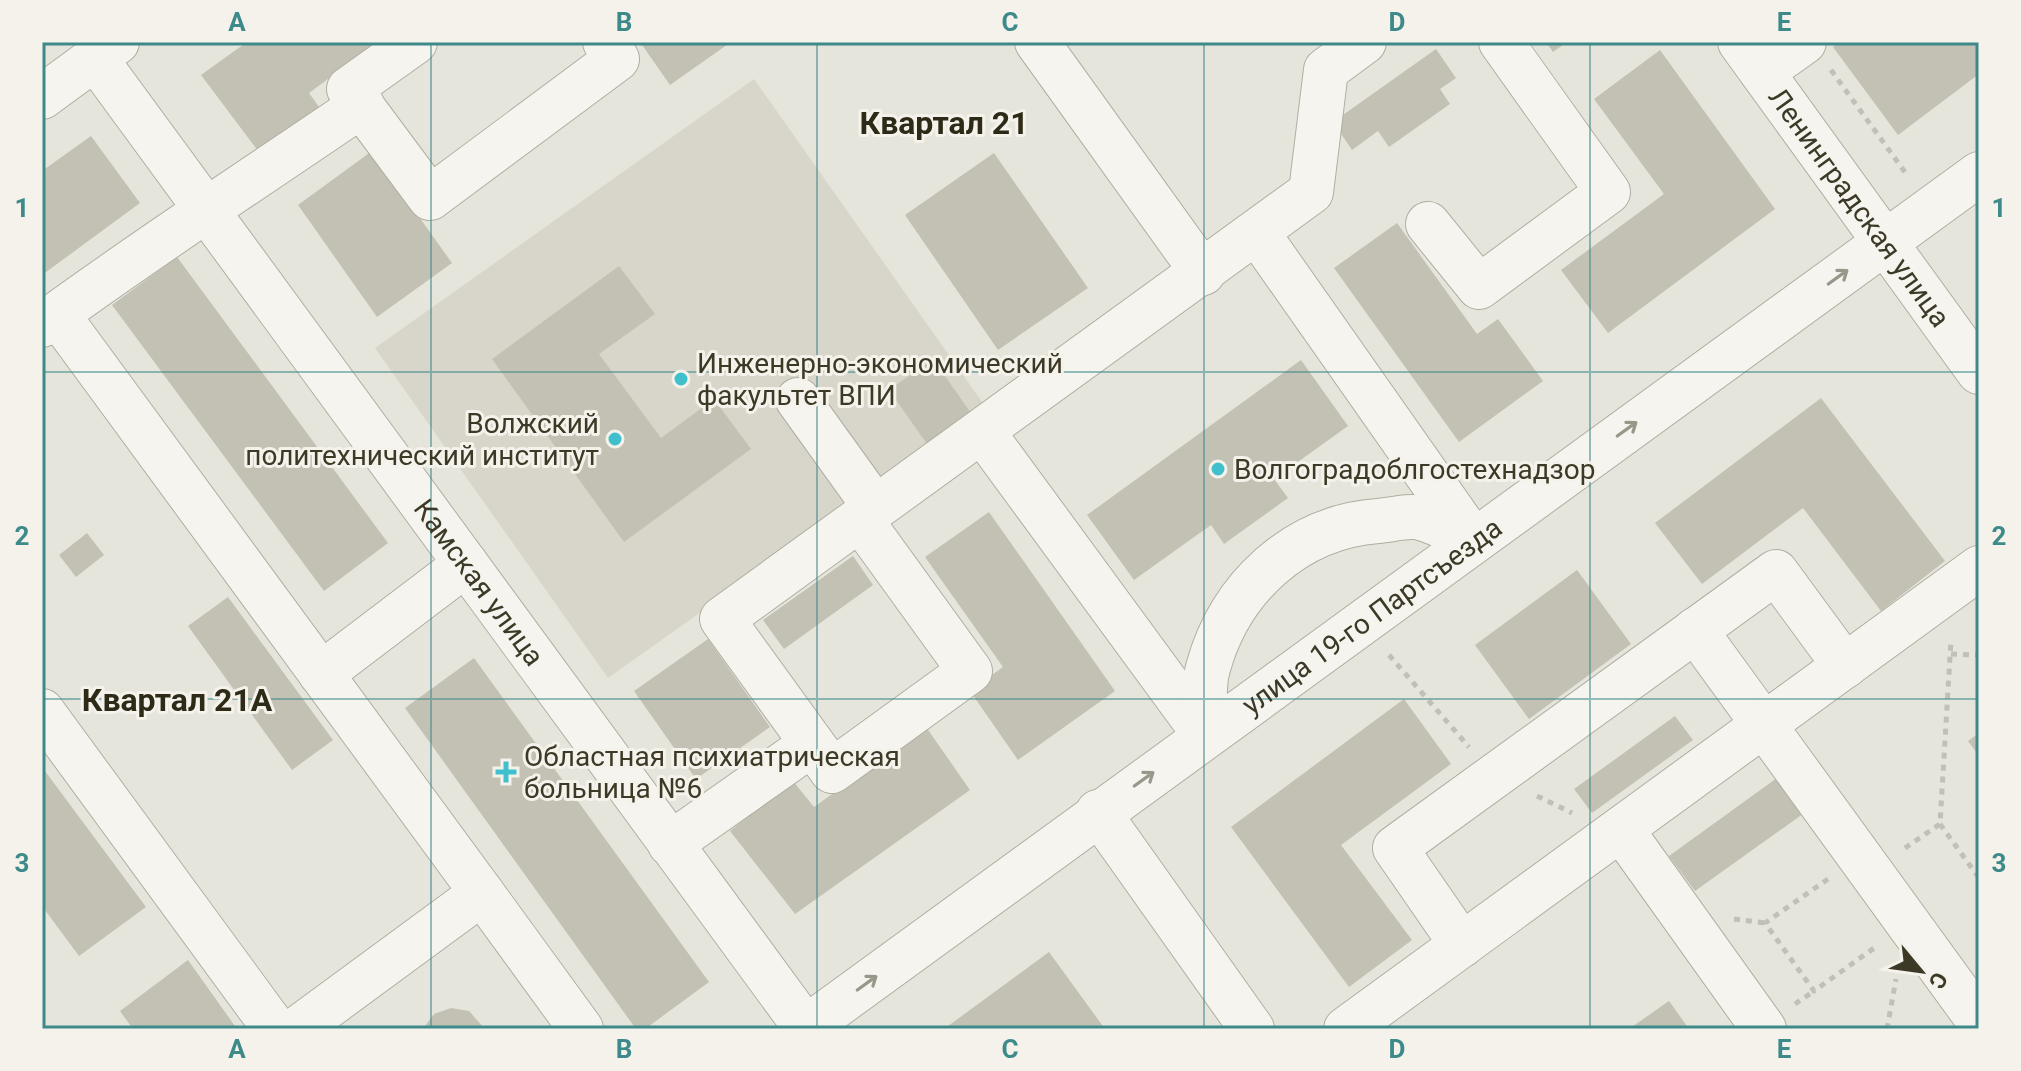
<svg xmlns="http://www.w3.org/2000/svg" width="2021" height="1071" font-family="Roboto,sans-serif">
	<rect width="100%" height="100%" fill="#e6e5dc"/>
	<!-- built -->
	<path fill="#d8d6ca" d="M754 79 987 409 608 678 375 348Z"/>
	<!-- building -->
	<path fill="#c3c1b3" d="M247 42H378L309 93 324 114 264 159 201 75Z
		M640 42H731L670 85Z
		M1546 42H1567L1553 52Z
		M1840 42H1979V74L1898 135 1833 47Z
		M1436 49 1456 78 1440 89 1450 104 1389 147 1378 131 1352 150 1333 122Z
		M1660 50 1775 209 1608 333 1561 270 1664 194 1594 99Z
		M91 136 140 203 42 275V171Z
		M372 151 452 263 377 317 298 205Z
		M994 153 1088 288 998 350 905 215Z
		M1397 223 1477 334 1498 319 1543 381 1459 442 1334 268Z
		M177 257 388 543 324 591 112 305Z
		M619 266 655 314 599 354 661 438 714 399 751 449 624 542 492 359Z
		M933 359 971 413 927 444 889 390Z
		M1301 360 1348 426 1274 479 1288 498 1224 544 1211 525 1134 580 1087 515Z
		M1821 398 1945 561 1881 611 1803 508 1702 584 1655 523Z
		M989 512 1115 691 1018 760 970 691 1003 667 925 557Z
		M87 533 104 555 76 577 59 555Z
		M853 556 873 585 784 649 763 620Z
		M1577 570 1631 644 1529 719 1475 645Z
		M228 597 333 740 292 770 188 626Z
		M708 639 770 727 696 779 634 691Z
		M474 658 709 982 645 1029H636L405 708Z
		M1404 699 1451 764 1341 845 1412 940 1349 987 1231 827Z
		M1675 716 1693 740 1592 813 1574 789Z
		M926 727 970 790 795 914 730 831 793 781 814 807Z
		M1979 733V756L1968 741Z
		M42 767 146 907 79 956 42 906Z
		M1788 770 1814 806 1695 891 1669 856Z
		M1049 952 1105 1029H944Z
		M188 960 237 1029H133L120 1011Z
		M1669 1001 1689 1029H1629Z
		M451 1008 469 1011 485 1029H423L434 1014Z"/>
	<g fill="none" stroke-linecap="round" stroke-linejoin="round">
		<defs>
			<g id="minor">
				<path d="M415 42 349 89 430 198 617 59 605 42"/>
				<path d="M1037 42 1203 273"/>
				<path id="s1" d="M1740 42 1979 372"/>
				<path id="s2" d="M95 58 806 1028"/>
				<path d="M1762 72 1804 42"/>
				<path d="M42 97 117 42"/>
				<path d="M1428 224 1479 287 1608 192 1501 42"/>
				<path d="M1258 234 1473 540"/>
				<path d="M57 314 482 893"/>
				<path d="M42 325C147 248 255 178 362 105"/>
				<path d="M798 400 875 507"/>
				<path d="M982 431 1205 735"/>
				<path d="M860 519 1311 192 1326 70 1364 42"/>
				<path d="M860 519 970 671 832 771 722 619Z"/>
				<path d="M1695 630 1979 1021"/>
				<path d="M321 674 466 564"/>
				<path d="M42 711 275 1029"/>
				<path d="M1205 735C1206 714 1202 688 1208 668 1230 588 1295 527 1378 521 1391 520 1409 515 1421 518 1439 523 1456 533 1473 540"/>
				<path d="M1098 812 1252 1029"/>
				<path d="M1621 829 1764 1029"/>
				<path d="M670 844 812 744"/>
				<path d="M1462 945 1395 848 1776 572 1845 666"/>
				<path d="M297 1029 482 893 581 1029"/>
				<path id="s3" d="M804 1029 1979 174"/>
				<path d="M1346 1029 1979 568"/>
			</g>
		</defs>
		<!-- minor casing -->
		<use href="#minor" stroke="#b0aea2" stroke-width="46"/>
		<!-- path -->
		<path stroke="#c1c0b7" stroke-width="5" stroke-dasharray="6 6" stroke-linecap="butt" d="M1831 70 1907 175
			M1951 654 1979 655
			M1389 655 1469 747
			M1537 796 1572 813
			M1940 824 1979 878
			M1905 848 1940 824 1951 640
			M1828 879 1765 923 1814 991 1877 946
			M1734 919 1765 923
			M1795 1004 1814 991
			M1887 1029 1896 979"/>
		<!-- minor -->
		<use href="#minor" stroke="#f5f4ef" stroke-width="44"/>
	</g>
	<!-- one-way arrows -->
	<defs><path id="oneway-shaft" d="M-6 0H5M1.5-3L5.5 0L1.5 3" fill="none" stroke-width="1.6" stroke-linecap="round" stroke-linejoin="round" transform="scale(2)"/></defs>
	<g stroke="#98978a">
		<use href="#oneway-shaft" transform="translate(1838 277) rotate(-36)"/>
		<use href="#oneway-shaft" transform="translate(1627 429) rotate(-36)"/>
		<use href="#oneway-shaft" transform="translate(1144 779) rotate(-36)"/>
		<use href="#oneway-shaft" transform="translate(867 983) rotate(-36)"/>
	</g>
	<!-- grid -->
	<path fill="none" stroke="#3e8a8a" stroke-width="2" stroke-opacity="0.55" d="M431 42V1029M817 42V1029M1204 42V1029M1590 42V1029M42 372H1979M42 699H1979"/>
	<!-- markers -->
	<g fill="#40c0cd" stroke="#f4f2eb" stroke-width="3">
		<circle cx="681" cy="379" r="8"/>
		<circle cx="615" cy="439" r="8"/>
		<circle cx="1218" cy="469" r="8"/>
		<path d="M502 760h8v8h8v8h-8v8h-8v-8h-8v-8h8z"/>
	</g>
	<g text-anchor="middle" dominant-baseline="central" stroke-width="6" stroke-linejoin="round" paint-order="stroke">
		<!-- street labels -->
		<g font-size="28" fill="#3c3a26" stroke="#f4f2eb">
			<text stroke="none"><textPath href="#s1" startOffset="204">Ленинградская улица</textPath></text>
			<text stroke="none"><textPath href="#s2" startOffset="650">Камская улица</textPath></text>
			<text stroke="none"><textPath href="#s3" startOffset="702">улица 19-го Партсъезда</textPath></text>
		</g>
		<!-- poi labels -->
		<g font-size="28" fill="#3c3a26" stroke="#f4f2eb" text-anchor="start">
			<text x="697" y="363">Инженерно-экономический<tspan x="697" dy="32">факультет ВПИ</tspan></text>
			<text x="599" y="423" text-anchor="end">Волжский<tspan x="599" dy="32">политехнический институт</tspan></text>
			<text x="1234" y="469">Волгоградоблгостехнадзор</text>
			<text x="524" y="756">Областная психиатрическая<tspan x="524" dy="32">больница №6</tspan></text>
		</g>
		<!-- quarter labels -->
		<g font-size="32" font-weight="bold" fill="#2d2b18" stroke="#f4f2eb">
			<text x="944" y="123">Квартал 21</text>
			<text x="177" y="700">Квартал 21А</text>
		</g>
	</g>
	<!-- border -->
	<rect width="2021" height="1071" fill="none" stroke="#f4f2eb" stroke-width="88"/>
	<!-- north arrow -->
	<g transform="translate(1921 971) rotate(119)" stroke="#f4f2eb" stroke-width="6" paint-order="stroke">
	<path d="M0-6L14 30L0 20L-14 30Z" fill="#3c3a26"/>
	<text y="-12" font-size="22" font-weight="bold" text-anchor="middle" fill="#3c3a26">С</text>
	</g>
	<rect x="44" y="44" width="1933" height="983" fill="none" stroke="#3e8a8a" stroke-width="3"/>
	<g font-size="26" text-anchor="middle" font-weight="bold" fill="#3e8a8a">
		<text x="237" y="31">A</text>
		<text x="624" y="31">B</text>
		<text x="1010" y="31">C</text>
		<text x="1397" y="31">D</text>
		<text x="1784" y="31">E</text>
		<text x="22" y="217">1</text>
		<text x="1999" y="217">1</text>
		<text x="22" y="545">2</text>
		<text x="1999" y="545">2</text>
		<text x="22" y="872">3</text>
		<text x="1999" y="872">3</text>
		<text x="237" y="1058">A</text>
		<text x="624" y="1058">B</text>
		<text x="1010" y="1058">C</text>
		<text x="1397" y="1058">D</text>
		<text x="1784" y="1058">E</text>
	</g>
</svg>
